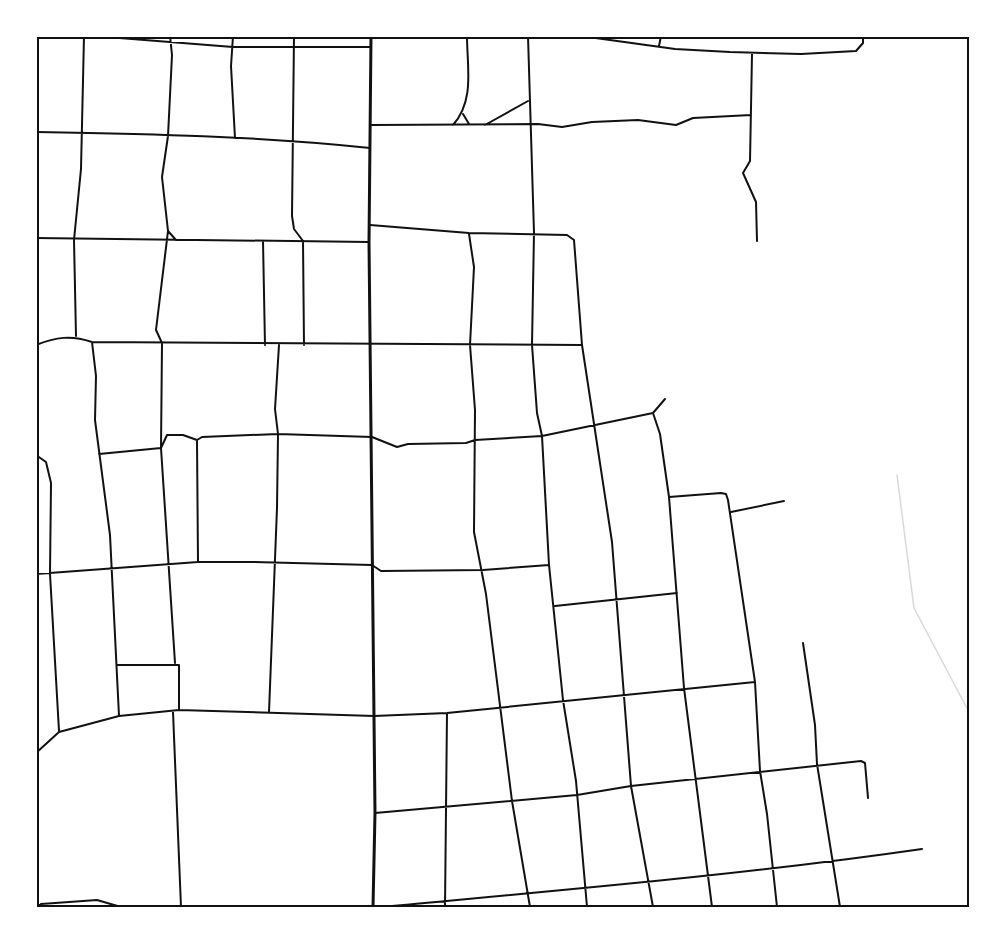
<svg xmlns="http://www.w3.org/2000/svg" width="1006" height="943" font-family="'Nunito Sans',sans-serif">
	<rect width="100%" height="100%" fill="#fff"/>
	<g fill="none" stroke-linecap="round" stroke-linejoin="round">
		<!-- stream -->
		<path stroke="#d9d9d9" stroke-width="1.5" d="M897 475 914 608 970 714"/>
		<!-- minor -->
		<path stroke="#111" stroke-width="2" d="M94 36 233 47H371
			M170 36 172 55 168 136 162 177 168 231 156 330 162 343 161 448 175 663
			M233 36 231 66 235 138
			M294 36 292 216 294 229 303 241 304 345
			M528 36 534 233 532 345 537 413 542 436 549 565 563 700 576 781 587 907
			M581 36 675 49 730 52 801 54 856 51 863 43V36
			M659 46 661 36
			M752 54 750 161 743 173 756 202 757 241
			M463 114 469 124
			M371 125 538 124 562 127 592 122 638 120 676 125 693 118 751 115
			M453 125C475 100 467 67 467 36
			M485 125 528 101
			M36 132C148 134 259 136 370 148
			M370 225 469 233 567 235 574 240 582 345 612 542 631 786 653 907
			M168 231 176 240
			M469 234 474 267 470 345 475 410 474 532 486 594 512 801 530 907
			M36 238 369 242
			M263 241 265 345
			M76 336 74 240 81 169 84 36
			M92 342 96 376 95 420 110 535 119 716
			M36 345C56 337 71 335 92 342L582 345
			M653 413 660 434 669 497 684 688 712 907
			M197 440 198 562
			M99 454 161 448 167 435H183L197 440 202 437 278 434 372 437 397 447 408 444 466 443 475 440 542 436 653 413 665 399
			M36 455 46 462 51 483 50 574 59 731
			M669 497 721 493 726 494 728 500 755 682 760 771 767 814 777 907
			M731 512 784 501
			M36 574 198 562H252L372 565 381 571 483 570 549 565
			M555 606 677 593
			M803 643 815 725 817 764 840 907
			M117 665H179V710
			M173 712 181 907
			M269 712 277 508 278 434 275 409 279 345
			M36 753 59 732 119 716 179 710 374 716 447 713 755 682
			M375 813 577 795 631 786 861 761 865 763 868 798
			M36 904 46 907
			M41 904 97 900 121 907
			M382 907C562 890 742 875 922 849
			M445 907 447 713"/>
		<!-- tertiary -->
		<path stroke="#111" stroke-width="3" d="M371 36 369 242 375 813 373 907"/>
	</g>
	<!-- border -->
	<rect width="1006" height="943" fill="none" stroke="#ffffff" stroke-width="75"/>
	<rect x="38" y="38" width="930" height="868" fill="none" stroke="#111" stroke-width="2"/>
</svg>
